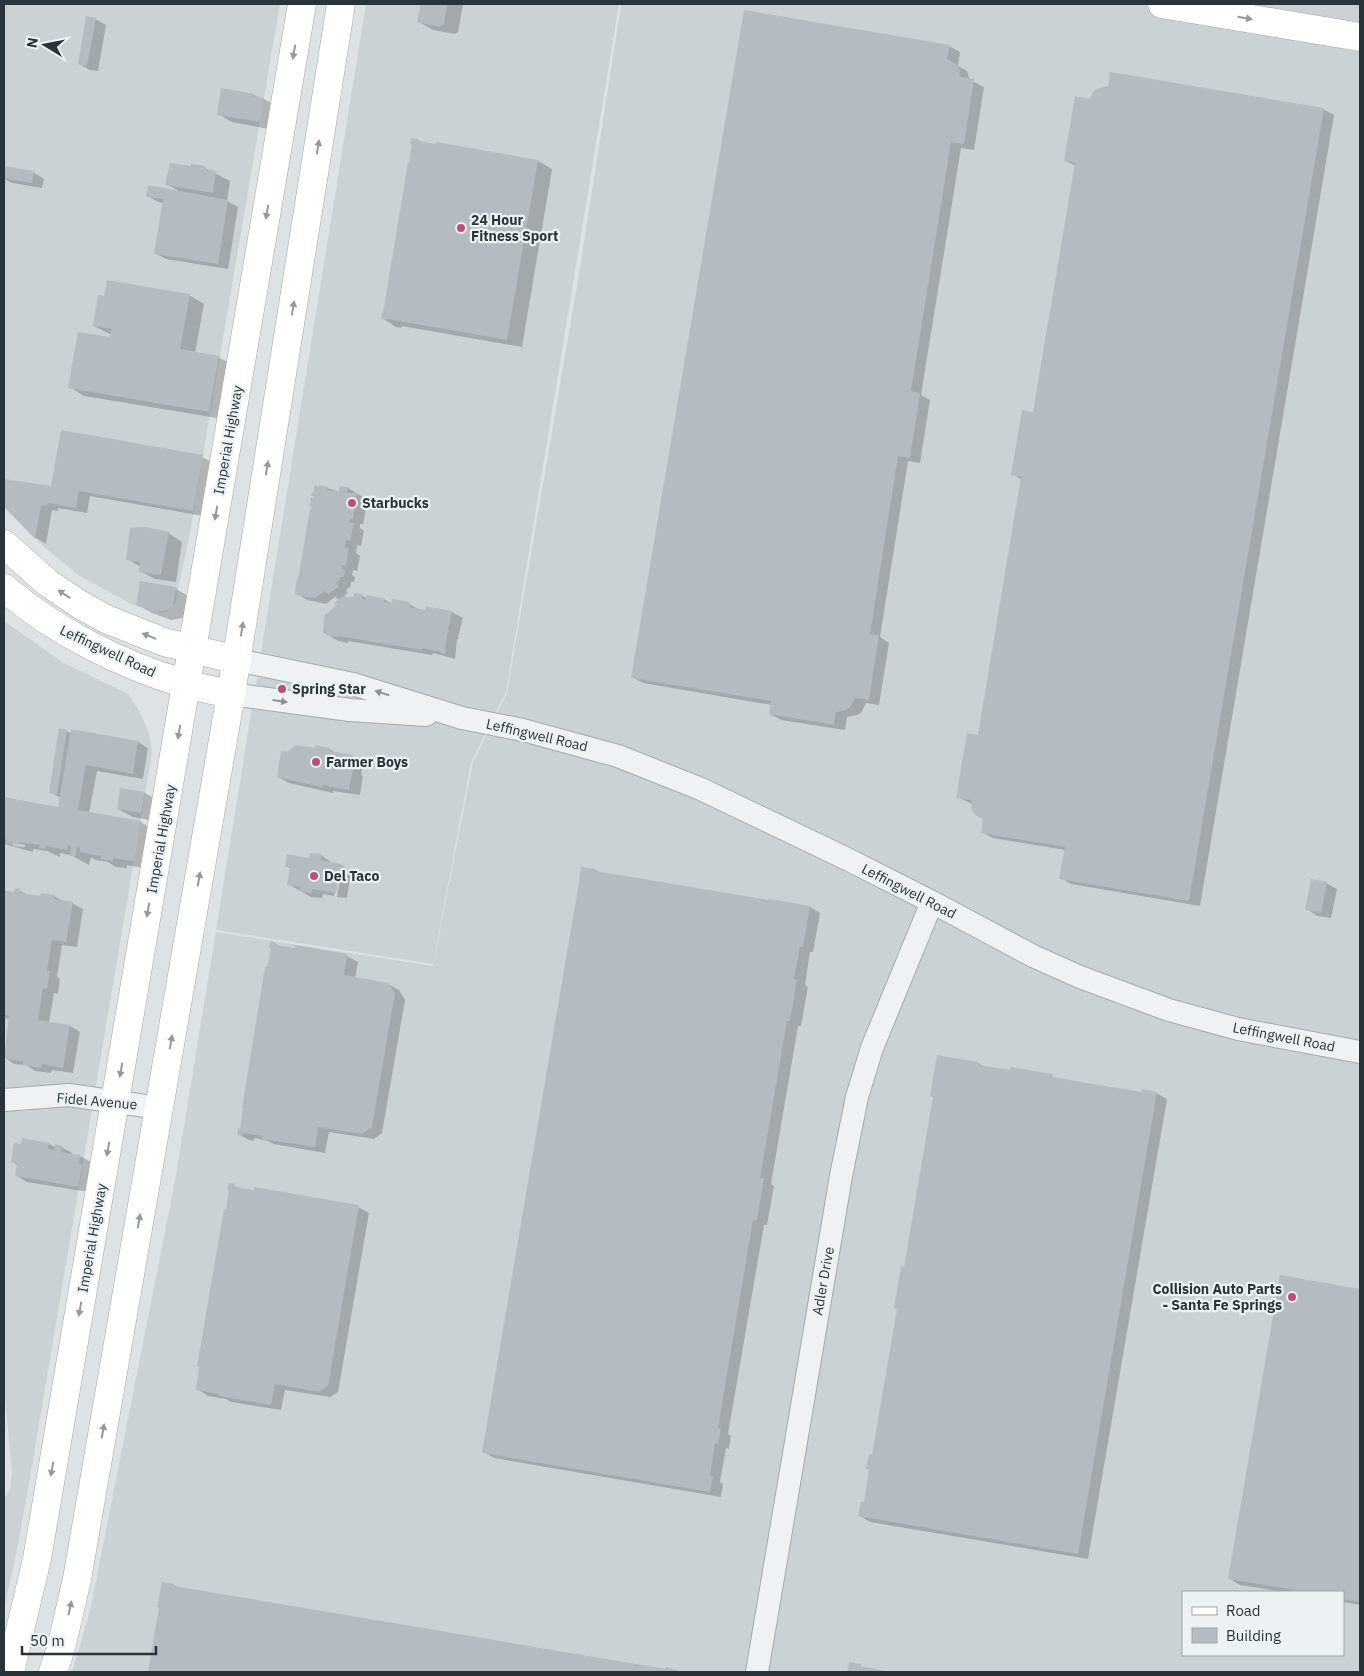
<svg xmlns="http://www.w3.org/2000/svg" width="1364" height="1676" font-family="'IBM Plex Sans',sans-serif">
	<rect width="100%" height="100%" fill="#dde2e5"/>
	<!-- built -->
	<path fill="#cbd2d6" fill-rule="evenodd" d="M4 4H280L189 538 175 604 168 611 161 613 135 606 80 576 45 548 4 508Z
		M366 4H619L506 692 471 763 433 964 216 930Z
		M621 4H1360V1672H72L90 1611 174 1186 216 932 433 966 473 762 507 693 580 268ZM1183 1592H1343V1655H1183Z
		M4 621 62 662 128 694 140 712 149 733 152 753 30 1478 17 1550 4 1609V1499L10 1489 12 1475 4 1388Z"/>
	<!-- shadow -->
	<path fill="#0003" fill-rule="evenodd" d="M422 4H463L458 32 455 34 433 30 419 22Z
		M95 19 106 25 98 71 90 70 79 64Z
		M949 46 960 52 958 66 967 71 970 80 984 87 974 150 961 148 921 395 930 400 920 463 908 461 880 637 889 643 879 705 866 703 861 713 857 715 847 717 845 730 781 720 770 714 772 705 643 683 632 677Z
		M253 95 264 99 278 107 274 130 232 122 218 114Z
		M1091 100 1323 109 1334 115 1200 906 1071 884 1061 878 1065 850 993 838 982 832 985 819 972 804 958 797 979 736 1022 480 1012 474 1034 413 1076 166 1066 161Z
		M418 140 423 143 538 161 552 169 522 347 402 326V328L396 327 382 318 384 315 413 145Z
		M4 168 33 172 44 179 42 188 12 183 4 179Z
		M205 168 230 181 227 201 238 207 228 269 166 259 155 253 163 203 158 202 148 196 180 192 167 184Z
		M189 295 204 304 195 353 218 357 233 365 223 419 84 396 70 387 111 339 112 335 94 326 105 297Z
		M202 457 213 463 203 516 90 496 87 513 58 508V511L52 510 46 544 36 538 4 504V480L52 488Z
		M327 488 340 492 348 488 368 500 363 524H360V528L364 531 361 546 357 545 356 553 360 556 357 571 353 570 352 575 355 577 354 582H351L350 587 346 590 348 593 344 596 349 599 363 596 367 598 384 599 392 604H409L420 610 426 611 427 608 452 612 463 618 458 637 459 639H457L455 659 433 653 432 655 348 641V643L338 641 324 632 325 618 338 606 340 600 335 597 326 604 307 600 297 594 313 507 311 503 314 502 315 494 320 489Z
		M168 533 182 542 176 582 155 579 140 571 141 567 127 559Z
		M141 583 176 589 190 597 187 614 182 618 171 620 152 613 137 604Z
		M67 731 72 734V731L138 742 148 748 143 779 97 771 89 813 141 822 155 831 148 869 127 865V868L116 867 108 862 95 860 91 857 89 865 71 855 60 853V857L47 851 33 849V852L4 844V799L59 808 61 798 50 792ZM11 842 25 845V847L14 846Z
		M329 749 338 754 352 757 363 763 361 775 363 776 360 795 333 791V793L289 783 278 777 316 750ZM351 759H353L351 775Z
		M145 793 159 801 155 821 133 817 118 809Z
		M321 855 331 862V863L341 865 351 871 347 898 337 897 342 867H339L334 896 323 894 322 898 311 897 288 884 291 869 286 866Z
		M595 870 600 873 810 907 820 913 813 952H810L805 985 808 987 801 1026H798L771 1184 774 1186 767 1225H764L728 1434 731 1436 729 1449 726 1448 720 1482 723 1484 721 1497 494 1458 484 1452Z
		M1326 883 1337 889 1331 918 1317 916 1307 909Z
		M4 891 15 893 20 891 28 895 41 897 54 896 63 901 72 903 83 909 77 947 62 945 57 977 60 979 58 994 54 993 49 1023 70 1026 80 1032 73 1073 52 1070 51 1073 35 1071 26 1065 14 1064 4 1057 10 1019 4 1018Z
		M276 944 281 947 296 949V947L347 956 358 962 355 978 388 984 399 990 405 1000 382 1133 374 1139 329 1132 325 1153 274 1144 268 1141 254 1138V1141L249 1140 238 1134 241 1130 268 969Z
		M938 1056 978 1063 985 1067 1052 1076 1059 1080 1142 1094 1156 1093 1167 1099 1088 1559 870 1522 860 1516 865 1504 873 1456 934 1097Z
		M23 1139 49 1144 55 1147H61L72 1153V1155L80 1156 91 1162 89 1192 27 1182 17 1176 18 1165 12 1162 22 1145Z
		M234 1186 241 1189 358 1207 369 1213 338 1392 330 1397 285 1390 281 1410 231 1402 226 1399 208 1396 197 1389 231 1190Z
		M1281 1276 1360 1290V1605L1343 1602V1592H1285L1240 1585 1230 1579Z
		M174 1585 179 1588 680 1672H150L160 1608Z"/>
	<!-- building -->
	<path fill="#b5bcc1" d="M421 4H447L444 24 440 27 417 22Z
		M744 10 950 45 947 59 956 64 959 68 960 77 974 79 964 144 951 142 911 391 920 393 910 458 898 456 870 634 879 635 869 700 855 698 850 707 846 710 836 712 834 725 769 714 771 701 631 678Z
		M86 16 96 18 87 66 78 64Z
		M1110 72 1324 108 1189 901 1059 879 1065 847 981 833 983 819 975 815 972 810 971 800 956 798 967 733 978 735 1021 477 1011 475 1022 410 1033 412 1075 163 1064 161 1075 96 1090 99 1093 92 1096 89 1108 86Z
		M221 88 254 94 253 96 264 98 260 122 217 115Z
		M411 138 419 139 418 141 436 144V142L538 160 507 340 388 319V320L381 319 382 313H383L408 163H409L412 145 410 144Z
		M170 163 191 166V164L205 166V169L216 171 213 193 165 185Z
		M4 166 34 171 32 183 4 178Z
		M148 185 228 200 218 264 154 254 163 199 146 197Z
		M107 280 190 294 180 349 219 356 209 412 68 388 78 332 110 337 111 329 93 326 98 295 104 296Z
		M61 430 203 455 193 511 79 491 76 508 48 503 47 506 41 505 35 539 4 506V479L51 486Z
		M314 485 318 486 319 488V485L328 487 327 490 333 491 334 489 339 492 340 486 348 487 347 493H357L353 519H350L349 523H354L350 541 346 540 345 548H349L346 566 342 565V569L345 570 344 577H340L339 581 336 583 339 587 328 594 325 591 315 598 295 595V591L297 579 298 580 310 509H311L312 507 309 506 310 503H312V502L310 501 311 497 313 498 314 496H311L312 492 314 493Z
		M145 527 169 532 161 574 159 575 139 572 140 562 126 560 130 528Z
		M140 581 176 587 173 606 168 610 156 612 136 605Z
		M354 593 363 594 362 599 366 600 367 595 384 598V602L391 604 392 599 409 602V607L425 610 426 606 452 611 448 630H449L448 634H447L445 654 441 653V652L422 648V650L338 636V637L326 635V634L323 633 324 617 326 613 327 614 336 606 334 603 345 595 347 599 350 596 354 597Z
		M59 728 67 730 57 794 49 793Z
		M71 729 138 741 133 774 86 765 78 810 141 821 134 861 113 858V861L101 859V856L80 852V848L77 847 75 857 70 856 71 846 68 845 67 850 46 846 45 849 39 848 40 845 19 842V845L6 843 7 840 4 839V797L58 807Z
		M296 745 315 748V745L330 748 329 751 353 755 351 769H353L349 790 323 785 322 787 277 777 281 751 287 752Z
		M120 788 145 792 141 813 117 809Z
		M310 853 321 854V860L341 864 336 893 312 889V893L299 891 300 887 287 885 290 867H285L287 854 309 858Z
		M581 867 596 869V871L768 900 769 899 810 906 803 947H800L794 979 797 980 790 1021H787L760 1178 764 1179 757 1220H753L718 1428 721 1429 718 1444 715 1443 710 1476H713L710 1492 482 1453 579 882Z
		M1311 879 1327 882 1321 913 1305 910Z
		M15 888 20 889V893L40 896 41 893 55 895 54 899 73 902 66 942 52 940 47 971H50L47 989 43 988 38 1020 70 1025 63 1068 42 1064 41 1068 23 1065V1062L4 1058 9 1016 4 1015V890L14 892Z
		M270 941 276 943V945L295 948V945L347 954 344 975 388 983 395 993 372 1127 362 1134 318 1127 315 1147 262 1139 263 1136 243 1133V1135L237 1134 238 1128 240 1129 243 1109 242 1108 265 967H267L271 948H269Z
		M937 1055 978 1062V1065L1010 1070 1011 1067 1052 1074V1077L1141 1092 1142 1089 1157 1092 1078 1554 858 1516 861 1502H864L869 1469H866L869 1454 872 1455 897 1309 894 1308 901 1267H904L933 1097 930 1096Z
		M22 1138 49 1143 48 1149 54 1150 55 1144 62 1146 61 1152 80 1155 79 1164 82 1165 78 1187 15 1176 17 1163 11 1162 14 1143 21 1144Z
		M229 1183 235 1184 234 1187 254 1190V1187L359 1205 328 1386 319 1392 275 1384 271 1405 219 1396V1394L196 1390 199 1367 197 1366 224 1209H226L229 1190H227Z
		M1280 1275 1360 1289V1602L1343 1599V1592H1306L1228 1579Z
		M162 1582 174 1584V1586L665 1669V1667L678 1670V1672H148L159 1608 157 1607Z
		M849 1662 861 1664V1666L890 1672H847Z"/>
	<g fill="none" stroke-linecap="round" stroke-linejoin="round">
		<defs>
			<path id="minor" d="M237 660 353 684 462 718 523 730 618 756 701 789 845 858 932 902 1033 956 1080 977 1169 1010 1238 1029 1360 1052
				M231 694 350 710 426 715
				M4 1100 69 1095 159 1108
				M757 1672 841 1176 857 1097 872 1048 932 902"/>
			<path id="major" d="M1162 4 1360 37
				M4 544 48 583 79 604 106 619 164 642 237 660
				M4 588C56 632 121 665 186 684 201 688 216 691 231 694
				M10 1672 37 1559 302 4
				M53 1672 61 1648 77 1579 231 694 341 4"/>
		</defs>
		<!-- minor casing -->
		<use href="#minor" stroke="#a3aaae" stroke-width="24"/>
		<!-- major casing -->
		<use href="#major" stroke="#9ea9af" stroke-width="29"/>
		<!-- minor -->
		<use href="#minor" stroke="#eff2f4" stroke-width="22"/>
		<!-- major -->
		<use href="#major" stroke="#fff" stroke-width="28"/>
	</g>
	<!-- one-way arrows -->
	<defs><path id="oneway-solid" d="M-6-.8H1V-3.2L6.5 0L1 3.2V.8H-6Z" transform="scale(1.25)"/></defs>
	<g fill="#94999c">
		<use href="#oneway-solid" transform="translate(1245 18) rotate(10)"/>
		<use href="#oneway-solid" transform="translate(294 52) rotate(100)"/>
		<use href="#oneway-solid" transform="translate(318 147) rotate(-81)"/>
		<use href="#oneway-solid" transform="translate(267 212) rotate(100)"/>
		<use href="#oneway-solid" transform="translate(293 308) rotate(-81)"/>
		<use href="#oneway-solid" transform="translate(267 468) rotate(-81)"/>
		<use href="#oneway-solid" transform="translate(216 513) rotate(100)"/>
		<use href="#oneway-solid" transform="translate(64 594) rotate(-146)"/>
		<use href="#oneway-solid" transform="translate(242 629) rotate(-81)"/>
		<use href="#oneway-solid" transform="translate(149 636) rotate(-158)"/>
		<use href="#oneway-solid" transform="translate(179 732) rotate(100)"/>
		<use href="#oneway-solid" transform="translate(199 879) rotate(-80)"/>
		<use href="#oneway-solid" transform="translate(148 910) rotate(100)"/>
		<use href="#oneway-solid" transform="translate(171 1042) rotate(-80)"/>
		<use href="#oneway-solid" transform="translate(121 1070) rotate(100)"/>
		<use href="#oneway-solid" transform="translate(108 1149) rotate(100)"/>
		<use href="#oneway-solid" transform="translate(139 1221) rotate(-80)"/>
		<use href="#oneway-solid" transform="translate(80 1309) rotate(100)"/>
		<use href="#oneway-solid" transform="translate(103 1431) rotate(-80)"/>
		<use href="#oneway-solid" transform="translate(52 1469) rotate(100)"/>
		<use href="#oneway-solid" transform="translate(70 1608) rotate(-77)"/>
	</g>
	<g fill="#8c9297">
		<use href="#oneway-solid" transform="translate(382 693) rotate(-163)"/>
		<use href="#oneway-solid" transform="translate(280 701) rotate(8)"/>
	</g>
	<!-- markers -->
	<g fill="#bc4f7a" stroke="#ecf1f3" stroke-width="2">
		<circle cx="461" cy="228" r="5"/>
		<circle cx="352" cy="503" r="5"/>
		<circle cx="282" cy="689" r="5"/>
		<circle cx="316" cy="762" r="5"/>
		<circle cx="314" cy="876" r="5"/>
		<circle cx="1292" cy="1297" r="5"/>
	</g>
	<g text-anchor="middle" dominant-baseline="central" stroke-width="4.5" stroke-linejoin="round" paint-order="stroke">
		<!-- poi labels -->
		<g font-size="14" font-weight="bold" fill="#28333a" stroke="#ecf1f3" text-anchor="start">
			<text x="471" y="220">24 Hour<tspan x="471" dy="16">Fitness Sport</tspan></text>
			<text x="362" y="503">Starbucks</text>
			<text x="292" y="689">Spring Star</text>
			<text x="326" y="762">Farmer Boys</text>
			<text x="324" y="876">Del Taco</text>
			<text x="1282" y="1289" text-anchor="end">Collision Auto Parts<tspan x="1282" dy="16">- Santa Fe Springs</tspan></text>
		</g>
		<!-- street labels -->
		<g font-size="14" fill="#28333a" stroke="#ecf1f3">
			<text transform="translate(228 440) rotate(-80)">Imperial Highway</text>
			<text transform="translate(108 651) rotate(25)">Leffingwell Road</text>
			<text transform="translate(537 735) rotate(13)">Leffingwell Road</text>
			<text transform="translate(161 839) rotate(-80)">Imperial Highway</text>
			<text transform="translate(909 891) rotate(27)">Leffingwell Road</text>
			<text transform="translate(1284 1037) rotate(11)">Leffingwell Road</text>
			<text transform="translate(97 1101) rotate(5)">Fidel Avenue</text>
			<text transform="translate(92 1238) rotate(-80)">Imperial Highway</text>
			<text transform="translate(823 1281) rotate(-80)">Adler Drive</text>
		</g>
	</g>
	<!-- border -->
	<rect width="1364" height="1676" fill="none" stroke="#28333a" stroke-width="10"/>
	<!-- legend -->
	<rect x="1182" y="1591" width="162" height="65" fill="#ecf1f3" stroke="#9ea5a9"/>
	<rect x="1192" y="1607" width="25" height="8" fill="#ffffff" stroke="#9ea5a9"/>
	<text x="1226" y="1616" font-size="15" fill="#28333a">Road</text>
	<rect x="1192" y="1628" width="25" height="15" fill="#b5bcc1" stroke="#9ea5a9"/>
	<text x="1226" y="1641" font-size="15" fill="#28333a">Building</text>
	<!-- north arrow -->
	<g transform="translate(45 45) rotate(280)" stroke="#ecf1f3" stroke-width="4" paint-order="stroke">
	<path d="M0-4L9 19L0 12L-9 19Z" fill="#28333a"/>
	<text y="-8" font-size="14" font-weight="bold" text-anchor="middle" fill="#28333a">N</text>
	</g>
	<!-- scale -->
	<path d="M22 1646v8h134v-8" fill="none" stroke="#28333a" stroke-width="2.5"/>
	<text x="30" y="1646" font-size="15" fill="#28333a" stroke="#ecf1f3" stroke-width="4" paint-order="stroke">50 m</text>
</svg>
